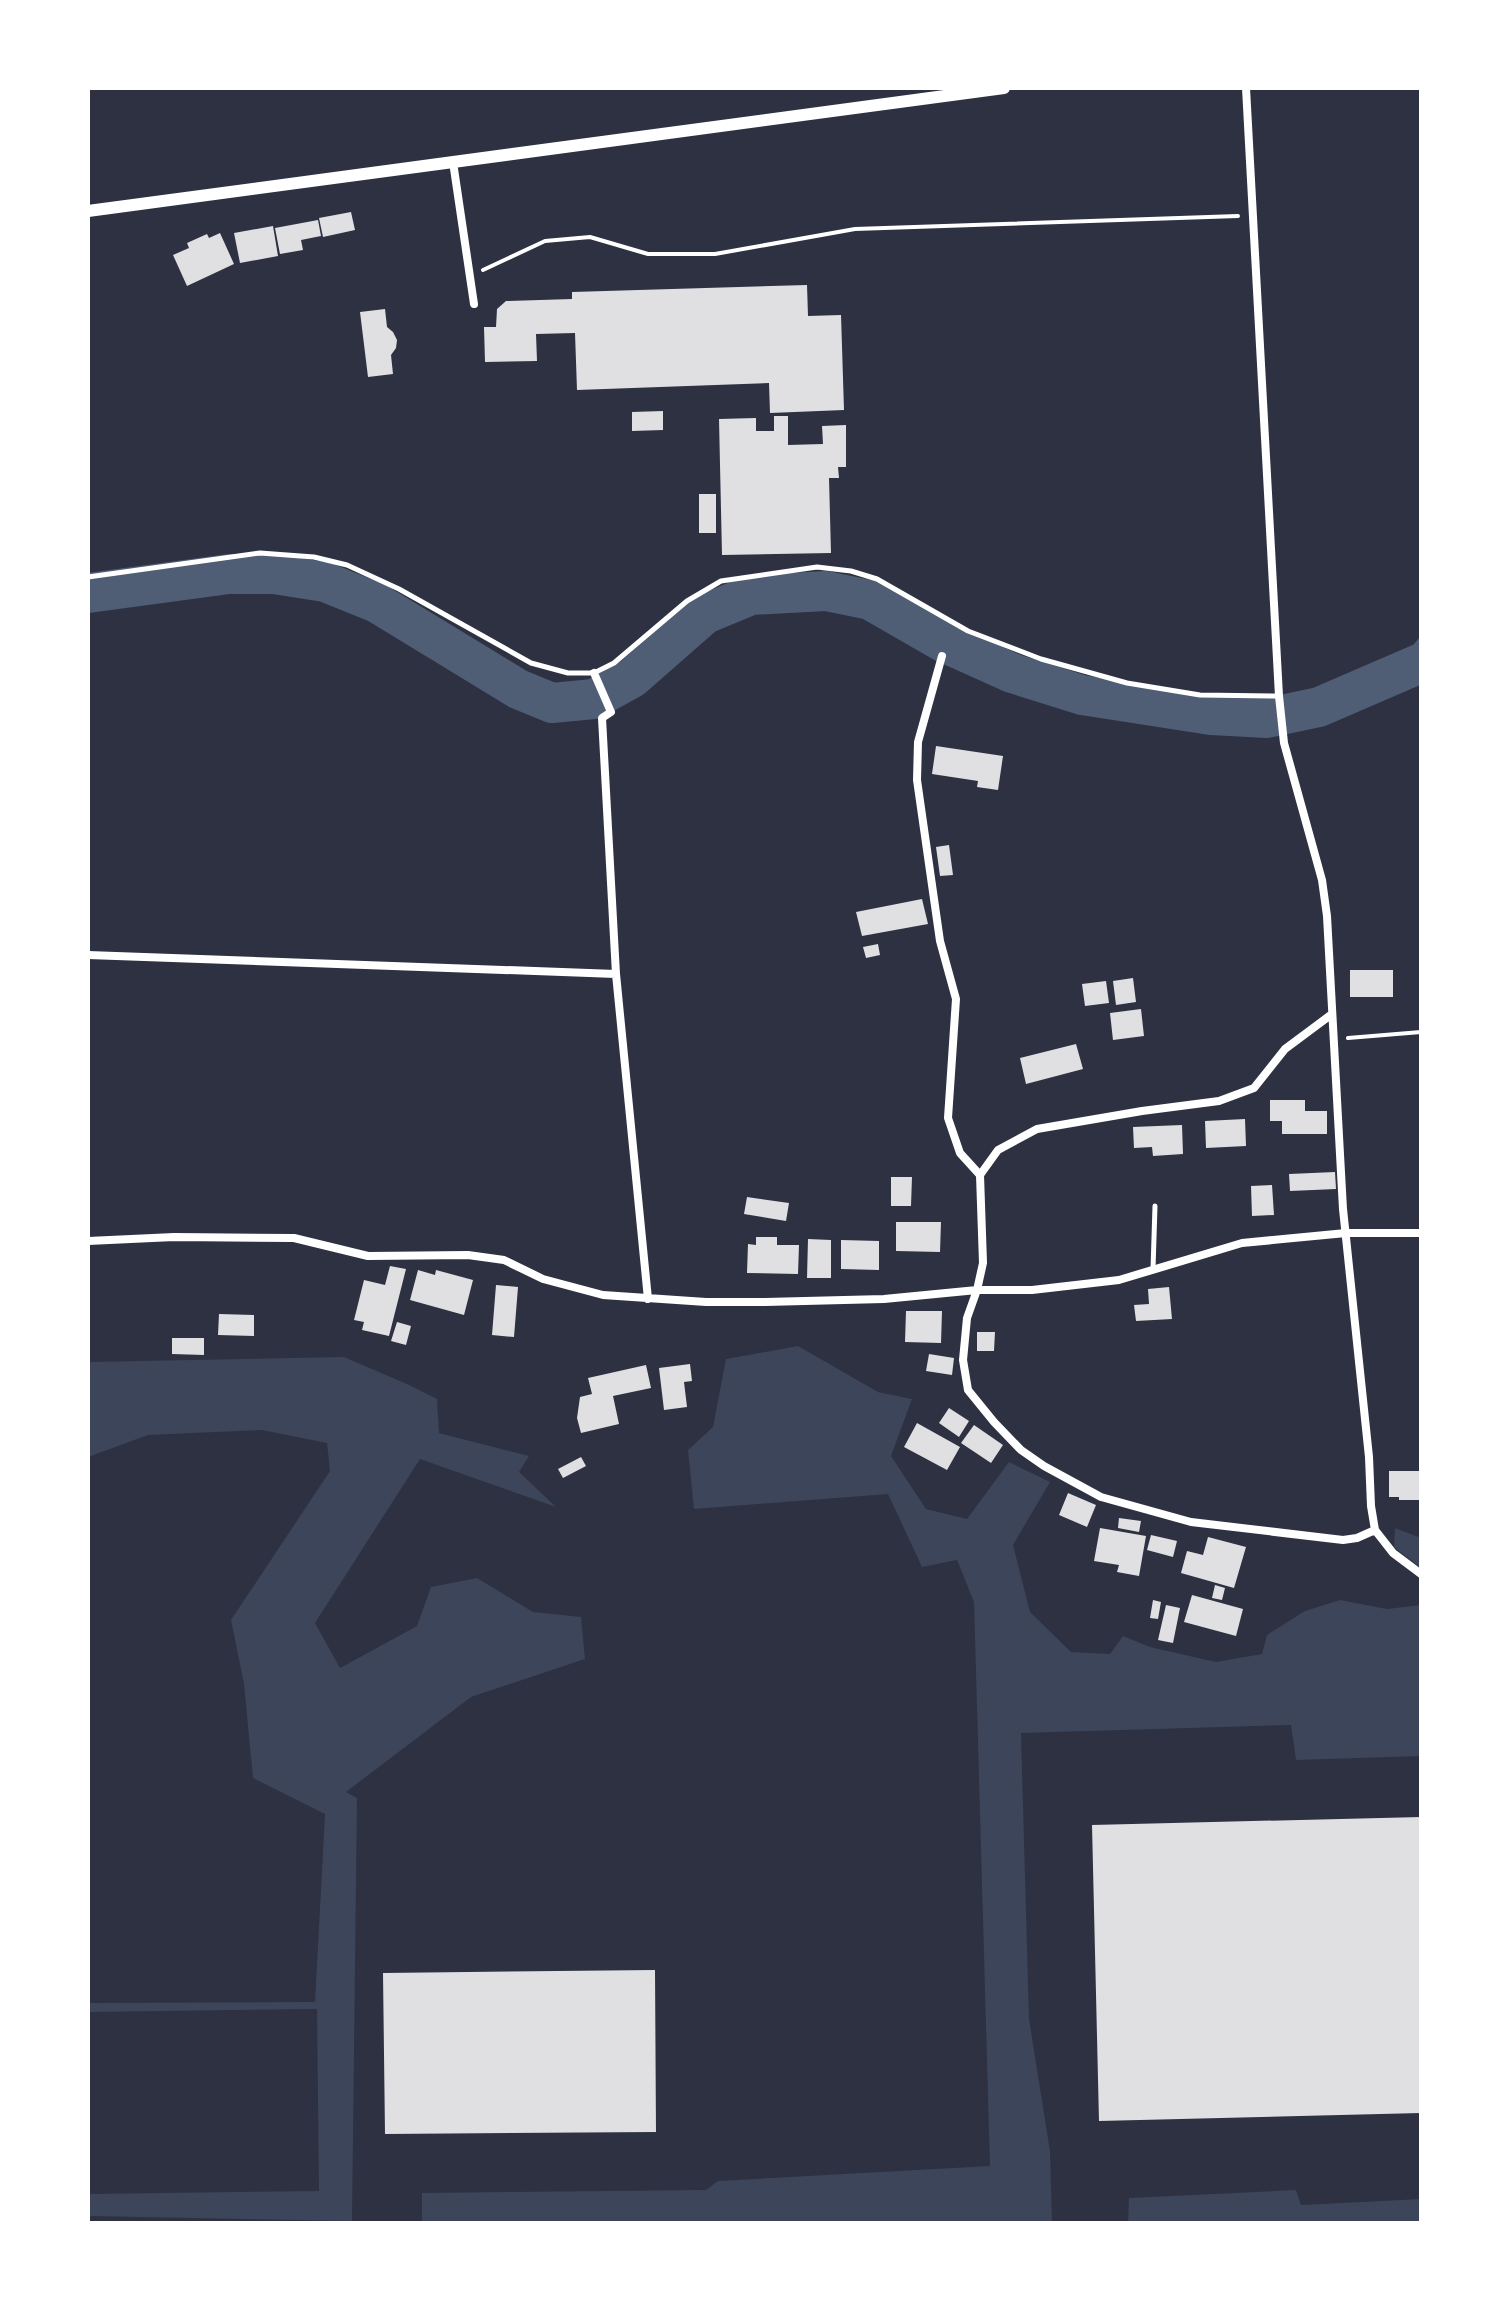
<svg xmlns="http://www.w3.org/2000/svg" width="1509" height="2311" font-family="Quicksand,sans-serif">
	<rect width="100%" height="100%" fill="#2d3142"/>
	<!-- green -->
	<path fill="#3c4559" d="M798 1346 878 1392 912 1399 891 1456 926 1509 967 1519 1009 1462 1050 1482 1013 1545 1030 1612 1071 1652 1110 1654 1123 1636 1150 1647 1216 1662 1262 1654 1267 1635 1305 1611 1340 1600 1387 1609 1421 1605V1756L1296 1760 1291 1725 1021 1733 1029 2019 1050 2151 1052 2223 422 2221V2193L706 2190 718 2181 990 2166 974 1602 957 1560 922 1567 888 1494 694 1509 688 1450 713 1427 726 1359Z
		M344 1357 407 1384 437 1399 439 1433 529 1456 519 1472 556 1507 420 1459 315 1623 340 1668 417 1626 431 1587 477 1578 533 1612 581 1617 585 1659 471 1697 346 1792 357 1798 352 2221 88 2216V2194L319 2191 317 2009 88 2012V2003L315 2002 325 1814 253 1778 244 1684 231 1620 330 1471 327 1443 262 1430 148 1435 88 1457V1362Z
		M1395 1528 1421 1538V1568L1394 1547Z
		M1296 2190 1301 2205 1421 2199V2223H1128L1129 2198Z"/>
	<g fill="none" stroke-linecap="round" stroke-linejoin="round">
		<!-- stream -->
		<path stroke="#4f5d75" stroke-width="7" d="M1414 666V650L1421 641"/>
		<!-- river -->
		<path stroke="#4f5d75" stroke-width="40" d="M88 593 229 574H274L325 582 377 603 518 689 552 703 594 699 632 678 705 614 751 595 826 591 870 600 943 642 1012 673 1082 695 1211 715 1267 718 1319 707 1421 663"/>
	</g>
	<!-- building -->
	<path fill="#e0e0e3" d="M351 212 355 230 323 237 319 218Z
		M318 220 321 236 301 240 303 250 280 254 275 228Z
		M273 226 278 256 240 263 234 233Z
		M220 233 234 264 187 286 173 255 189 248 187 243 207 234 209 238Z
		M807 285 808 316 841 315 844 410 770 413 769 383 577 390 575 333 536 334 537 361 485 362 484 327H496L497 309 506 301 572 299V292Z
		M385 309 387 327 393 332 397 340 396 348 391 355 393 374 368 377 360 312Z
		M663 411V430L632 431V412Z
		M774 416H788V445L823 444 822 426 846 425V467H838L839 478H829L831 553 722 555 719 419 756 418V431H774Z
		M699 494H716V533H699Z
		M936 746 1003 756 998 790 977 787 978 781 932 774Z
		M949 845 953 875 940 876 936 847Z
		M922 899 928 924 862 936 856 912Z
		M878 944 880 955 866 958 863 947Z
		M1350 970H1393V997H1350Z
		M1133 978 1136 1002 1116 1005 1113 981Z
		M1106 981 1109 1003 1085 1006 1082 984Z
		M1141 1009 1144 1036 1113 1040 1110 1013Z
		M1076 1044 1083 1069 1026 1084 1020 1058Z
		M1270 1100H1305V1111H1327V1134H1282V1121H1270Z
		M1245 1119 1246 1146 1206 1148 1205 1121Z
		M1182 1125 1183 1154 1153 1156 1152 1147 1134 1148 1133 1127Z
		M1335 1172 1336 1189 1290 1191 1289 1174Z
		M891 1177H912L911 1206H891Z
		M1272 1185 1274 1215 1252 1216 1251 1186Z
		M747 1197 789 1203 786 1221 744 1214Z
		M896 1222H941L940 1252 896 1251Z
		M756 1237H777V1245H799L798 1274 747 1273 748 1244 756 1245Z
		M808 1239 831 1240V1278H807Z
		M841 1240 879 1241V1270L841 1269Z
		M390 1266 406 1269 389 1336 362 1330 364 1322 354 1320 364 1280 385 1285Z
		M418 1270 435 1275 436 1270 473 1280 464 1315 410 1300Z
		M496 1285 518 1287 514 1337 492 1335Z
		M1169 1287 1172 1319 1136 1321 1134 1305 1149 1304 1148 1289Z
		M906 1311H942L941 1343 905 1342Z
		M219 1314 254 1315V1336L218 1335Z
		M397 1322 411 1326 406 1345 391 1341Z
		M977 1332H995L994 1351H977Z
		M172 1338H204V1355L172 1354Z
		M929 1354 954 1358 952 1375 926 1371Z
		M690 1364 692 1381 684 1382 687 1407 664 1410 659 1368Z
		M646 1365 651 1388 613 1396 619 1424 581 1433 577 1418 580 1397 592 1394 588 1378Z
		M949 1408 969 1421 959 1437 939 1423Z
		M917 1423 960 1447 947 1470 904 1447Z
		M974 1425 1003 1445 991 1463 961 1443Z
		M581 1457 586 1466 563 1478 558 1469Z
		M1389 1471H1421V1500H1399V1497H1389Z
		M1068 1493 1096 1505 1087 1527 1059 1515Z
		M1119 1518 1141 1521 1139 1532 1118 1528Z
		M1100 1528 1146 1536 1139 1576 1117 1572 1119 1565 1094 1561Z
		M1151 1535 1177 1541 1173 1557 1147 1550Z
		M1208 1537 1246 1547 1234 1588 1181 1573 1187 1551 1203 1555Z
		M1215 1585 1225 1588 1222 1600 1212 1598Z
		M1192 1595 1243 1609 1236 1636 1184 1622Z
		M1153 1600 1161 1602 1158 1619 1150 1618Z
		M1166 1605 1180 1608 1173 1643 1158 1640Z
		M1421 1817V2113L1099 2121 1092 1825Z
		M655 1970 656 2132 385 2134 383 1973Z"/>
	<g fill="none" stroke-linecap="round" stroke-linejoin="round">
		<!-- path -->
		<path stroke="#fff" stroke-width="4" d="M483 270 545 241 590 237 648 254H715L855 229 1238 216
			M1348 1038 1421 1032"/>
		<!-- service -->
		<path stroke="#fff" stroke-width="5" d="M88 577 260 553 314 557 347 565 399 589 531 663 568 673H594L614 663 687 601 721 581 817 567 851 571 877 579 968 631 1041 659 1127 683 1200 695 1278 696
			M1153 1269 1155 1206"/>
		<!-- minor -->
		<path stroke="#fff" stroke-width="8" d="M1246 88 1279 696 1284 743 1322 880 1327 916 1343 1209 1369 1457 1371 1506 1375 1530 1393 1553 1421 1574
			M453 162 474 304
			M942 656 918 742 917 780 940 941 956 999 948 1118 960 1153 980 1175
			M594 673 611 712 602 718 616 974 648 1299
			M88 955 616 974
			M1332 1014 1285 1049 1254 1088 1219 1101 1142 1111 1037 1129 998 1150 980 1175 983 1263 977 1290 967 1318 963 1360 968 1390 994 1422 1021 1450 1044 1466 1101 1497 1191 1522 1343 1540 1357 1538 1375 1530
			M88 1241 174 1237 294 1238 368 1256 468 1255 504 1260 543 1279 603 1295 706 1302H765L884 1299 977 1290H1032L1119 1280 1242 1243 1346 1233H1421"/>
		<!-- tertiary -->
		<path stroke="#fff" stroke-width="12" d="M88 211 1004 88"/>
	</g>
	<!-- border -->
	<rect width="1509" height="2311" fill="none" stroke="#ffffff" stroke-width="180"/>
</svg>
